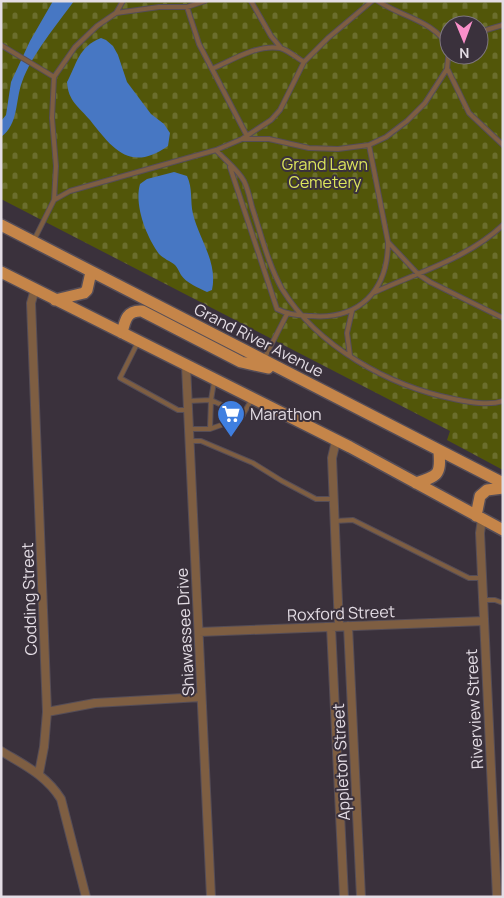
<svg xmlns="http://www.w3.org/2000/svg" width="504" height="898" font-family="Manrope,sans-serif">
	<defs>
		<pattern id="cemetery-stones" width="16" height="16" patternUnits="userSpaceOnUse" patternTransform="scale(1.25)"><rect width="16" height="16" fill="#525609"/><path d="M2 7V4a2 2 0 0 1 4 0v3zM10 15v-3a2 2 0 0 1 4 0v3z" fill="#6b6e2d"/></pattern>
	</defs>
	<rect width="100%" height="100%" fill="#3a313c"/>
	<!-- cemetery -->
	<path fill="url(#cemetery-stones)" fill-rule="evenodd" d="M1 1H503V470L447 440 450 431 1 199ZM449 25H479V55H449Z"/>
	<!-- water -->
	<path fill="#4777c3" d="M53 1H74C56 26 32 54 22 82 15 101 19 124 1 137V121L6 115 11 82 30 41Z
		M101 38 106 40 113 46 118 55 127 82 151 114 164 124 170 133 168 146C130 173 112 148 90 120 79 107 68 101 67 82 77 64 78 47 101 38Z
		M174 172 187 176C193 189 190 201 193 214 199 239 218 262 212 290L207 292C199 288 186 283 181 275 179 272 178 268 175 265 170 261 164 259 159 254 146 236 134 205 140 184L147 179Z"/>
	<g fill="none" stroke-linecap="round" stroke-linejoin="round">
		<defs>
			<path id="service" d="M251 1 271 36 281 48
				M378 1C403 18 434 20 449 48
				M187 7 199 44 247 136
				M116 13 123 1
				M479 32 503 25
				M1 45 54 77
				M212 69C232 60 258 44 280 48 288 50 297 58 304 62
				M448 70 469 113 503 145
				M242 139 271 120 280 110 304 62 328 38 372 1
				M216 150C225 160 238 170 244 181 248 189 250 199 252 207 261 234 268 264 282 289 318 347 389 386 454 399 469 402 488 406 503 401
				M230 167 277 309C288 315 299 315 311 316 359 320 388 291 388 242L369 145
				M54 200 56 166 52 118 54 77 75 47 97 26 116 13 159 7H187L205 1
				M34 240 54 200 70 191 216 150 242 139H269L309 148 338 149 369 145 386 137 407 121 425 103 447 69 449 48
				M388 242 418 274 430 282 503 318
				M373 293C416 273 467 259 503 225
				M138 342 120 378 178 410H189
				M350 356 347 333 352 311
				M264 359 287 314
				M188 401 211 400 243 415
				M189 429H210L241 418 252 399
				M210 429 211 400 214 382
				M190 441H201L253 463 282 481 316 499H334
				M335 521 353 520 469 578H482
				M483 600H495L503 603"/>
			<path id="minor" d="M35 289 31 303 47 712 44 747 39 773
				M186 366 211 897
				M336 441 332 458 339 626
				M482 519 480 533 497 897
				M348 626 361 897
				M331 627 344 897
				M199 632 484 621
				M47 712 95 703 201 697
				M1 751C24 765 46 775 61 799L86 897"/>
			<path id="primary" d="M1 225 503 483
				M1 272 350 447 503 530
				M55 300 84 293 87 290 91 272
				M122 333C125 320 127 310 142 311L241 362 268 368
				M416 483C438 476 441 475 439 452
				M476 516 480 496 487 490 503 488"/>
		</defs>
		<!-- service casing -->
		<use href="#service" stroke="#554d57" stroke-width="6"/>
		<!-- minor casing -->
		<use href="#minor" stroke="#554d57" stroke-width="10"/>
		<!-- primary casing -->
		<use href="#primary" stroke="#554d57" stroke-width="14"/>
		<!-- service -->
		<use href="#service" stroke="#7e5e42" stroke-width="4"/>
		<!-- minor -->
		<use href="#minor" stroke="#7e5e42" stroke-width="8"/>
		<!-- primary -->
		<use href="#primary" stroke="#c58549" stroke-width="11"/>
	</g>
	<!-- icons -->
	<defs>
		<symbol id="supermarket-pin" viewBox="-11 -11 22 30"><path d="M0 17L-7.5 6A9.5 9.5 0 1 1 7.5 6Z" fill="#3f7fe0" stroke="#3a313c"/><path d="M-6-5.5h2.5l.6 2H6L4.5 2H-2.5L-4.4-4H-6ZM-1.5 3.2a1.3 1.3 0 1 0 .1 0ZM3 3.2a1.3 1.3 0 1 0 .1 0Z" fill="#fff"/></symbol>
	</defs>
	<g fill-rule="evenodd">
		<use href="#supermarket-pin" x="215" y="398" width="32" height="43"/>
	</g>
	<g text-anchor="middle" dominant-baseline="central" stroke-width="4" stroke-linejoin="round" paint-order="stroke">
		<!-- park labels -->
		<g font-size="16" fill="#dce55c" stroke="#3a313c">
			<text x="325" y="164">Grand Lawn<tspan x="325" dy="18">Cemetery</tspan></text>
		</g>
		<!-- street labels -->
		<g font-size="16" fill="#e4dde5" stroke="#3a313c">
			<text transform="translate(259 340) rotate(27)">Grand River Avenue</text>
			<text transform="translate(29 599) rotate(-92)">Codding Street</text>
			<text transform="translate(341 613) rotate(-2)">Roxford Street</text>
			<text transform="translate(185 632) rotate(-93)">Shiawassee Drive</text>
			<text transform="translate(474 709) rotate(-93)">Riverview Street</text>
			<text transform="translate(341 762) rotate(-93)">Appleton Street</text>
		</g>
		<!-- poi labels -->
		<g font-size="16" fill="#e4dde5" stroke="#3a313c" text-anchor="start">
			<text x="250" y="414">Marathon</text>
		</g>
	</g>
	<!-- border -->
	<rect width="504" height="898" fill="none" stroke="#e4dde5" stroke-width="5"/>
	<!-- north arrow -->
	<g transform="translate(464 40) rotate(179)"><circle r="24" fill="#3a313c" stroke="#7e7680"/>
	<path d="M0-4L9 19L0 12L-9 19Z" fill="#f98fc9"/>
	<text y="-8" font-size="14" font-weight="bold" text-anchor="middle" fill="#e4dde5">N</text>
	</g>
</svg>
